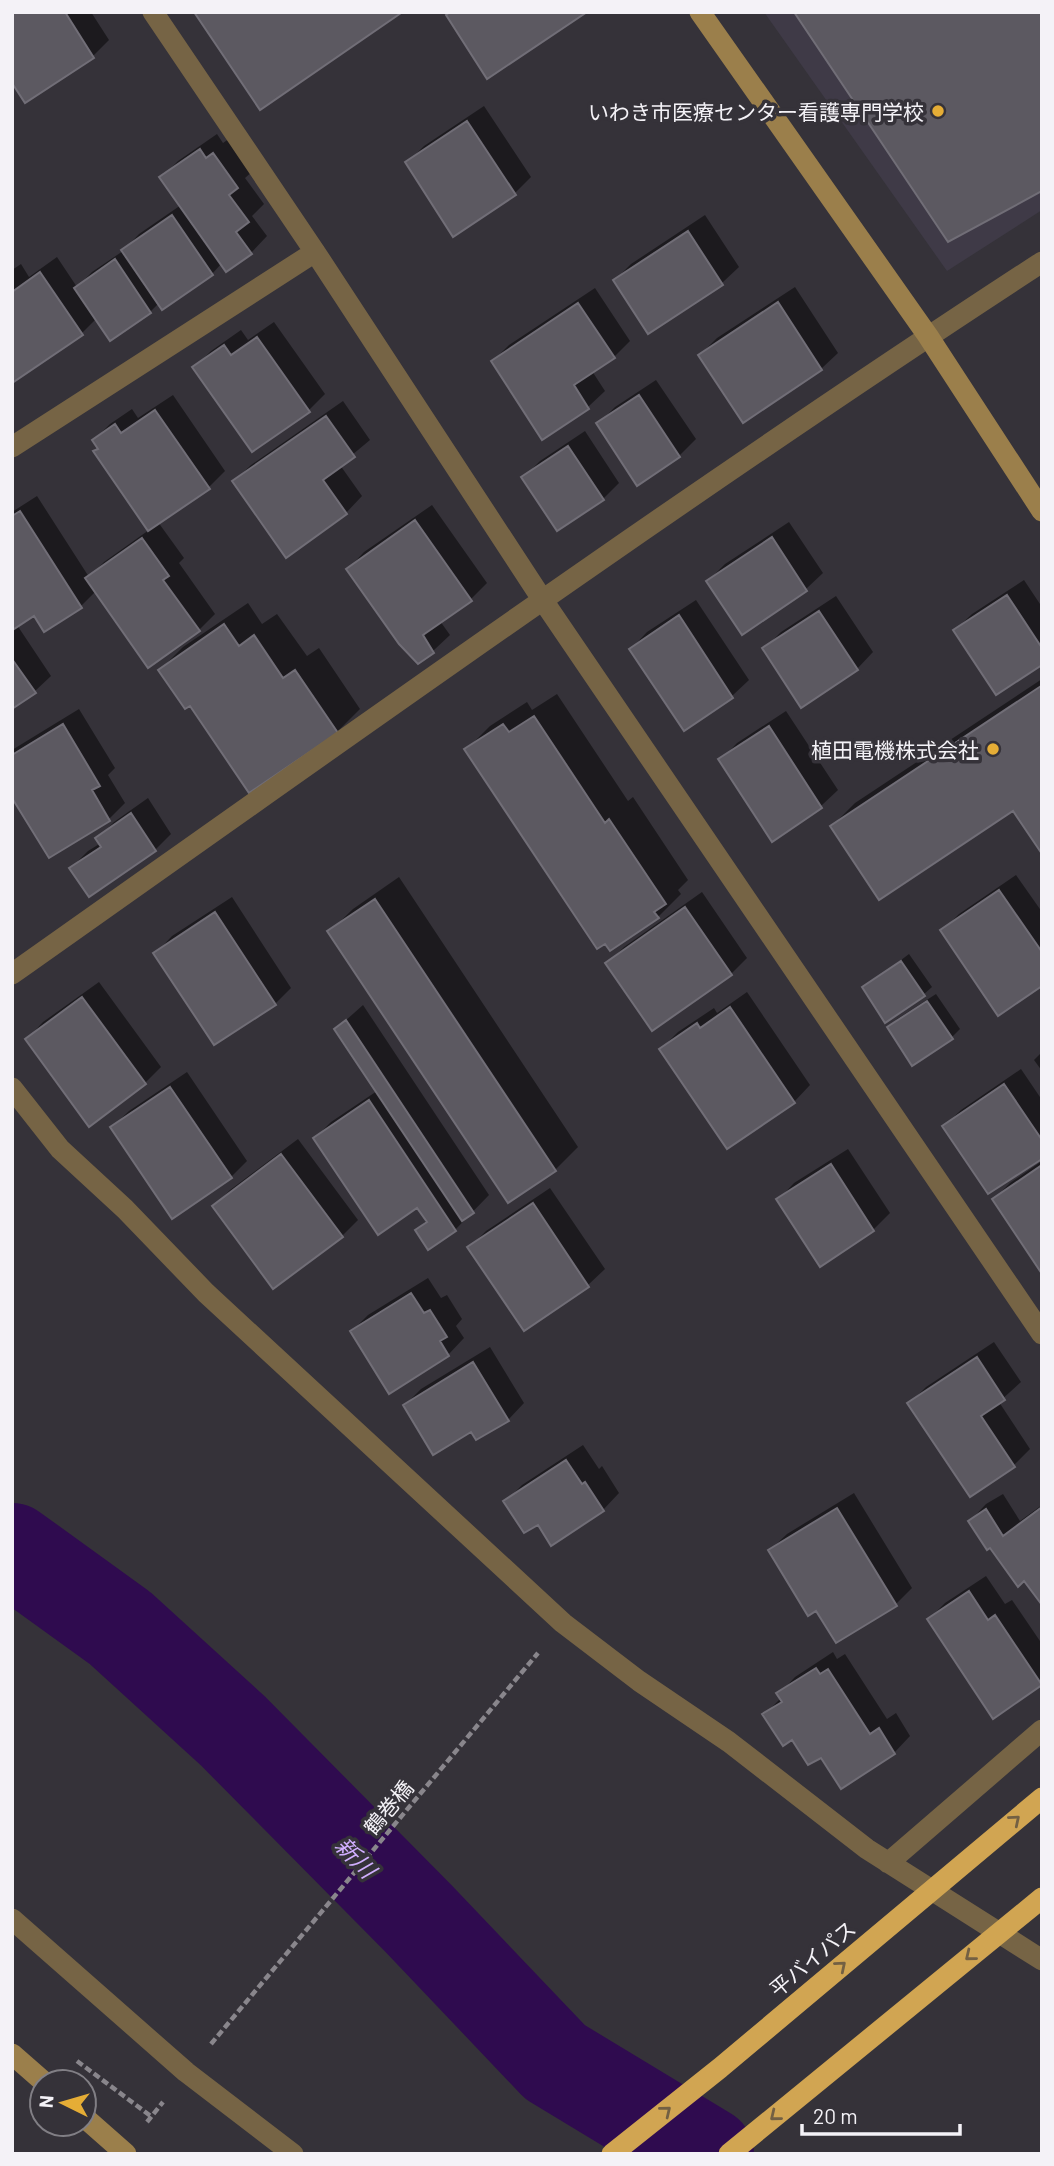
<svg xmlns="http://www.w3.org/2000/svg" width="1054" height="2166" font-family="Barlow,'Noto Sans JP',sans-serif">
	<rect width="100%" height="100%" fill="#353239"/>
	<!-- built -->
	<path fill="#3f3a47" d="M764 12H1042V210L947 271Z"/>
	<!-- shadow -->
	<path fill="#0007" d="M12 12H91L109 40 93 56Z
		M484 106 531 177 514 194 407 163 424 146Z
		M217 134 223 143 230 138 253 171 245 178 264 204 252 216 267 236 251 253 222 263 212 274 159 303 150 312 97 318 81 334 12 381V270L21 264 29 277 57 257 77 287 92 272 123 251 139 234 181 205 162 177 178 161Z
		M705 215 739 267 722 283 649 332 615 280 631 264Z
		M795 287 838 353 821 369 700 355 717 338Z
		M595 288 630 341 614 357 592 371 605 391 588 407 543 438 493 361 509 345Z
		M274 322 325 394 309 410 195 367 211 351 241 330 248 340Z
		M656 380 696 439 679 456 598 424 615 407Z
		M173 395 225 471 209 487 158 522 184 558 179 563 215 614 199 630 96 591 81 606 45 629 34 614 17 625 51 676 34 692 12 707V627L14 626 12 623V512L37 496 89 577 104 562 149 530 94 440 110 424 132 409 138 418Z
		M343 401 370 440 340 465 362 496 346 513 234 481 251 465Z
		M585 431 619 483 603 499 524 477 540 461Z
		M432 505 487 583 471 599 440 621 450 635 433 651 418 662 348 569 364 552Z
		M789 522 823 573 806 589 742 632 708 581 725 564Z
		M1024 580 1042 607V662L955 630 972 614Z
		M836 596 873 652 857 669 764 649 781 632Z
		M696 600 749 680 732 696 685 729 631 649 647 632Z
		M248 603 262 624 277 614 307 656 319 648 360 709 337 732 190 704 160 670 183 647Z
		M1042 679V851L1014 809 832 826 855 803Z
		M557 694 628 801 633 797 688 880 678 890 681 894 658 917 467 749 490 726 527 702 532 710Z
		M79 709 115 768 108 775 125 803 109 819 12 794V750Z
		M786 711 838 790 821 806 773 839 721 760 737 743Z
		M148 798 171 834 155 850 71 868 88 851 101 843 98 838 114 822Z
		M1016 875 1042 912V984L942 931 959 914Z
		M399 877 578 1147 555 1170 329 932 353 909Z
		M702 892 747 958 731 974 608 963 624 947Z
		M232 897 291 988 275 1004 156 953 172 936Z
		M909 954 932 987 923 995 864 988Z
		M99 982 161 1067 145 1083 27 1039 43 1022Z
		M747 992 810 1085 794 1102 661 1049 678 1032 714 1008 717 1013Z
		M936 994 960 1029 952 1037 913 1063 889 1028 897 1019Z
		M363 1005 489 1195 455 1230 428 1248 417 1230 427 1220 418 1206 315 1138 331 1122 377 1091 336 1029Z
		M1042 1052V1071L1034 1060Z
		M1021 1069 1042 1100V1157L944 1126 961 1110Z
		M187 1072 247 1161 231 1177 112 1127 129 1111Z
		M298 1139 358 1220 342 1236 214 1206 230 1190Z
		M848 1149 890 1213 873 1230 820 1265 778 1200 794 1183Z
		M1042 1161V1270L994 1199 1010 1183Z
		M550 1188 605 1269 588 1285 524 1328 469 1248 486 1231Z
		M428 1278 441 1298 447 1295 462 1319 456 1326 464 1338 448 1355 352 1331 368 1315Z
		M994 1342 1021 1382 999 1402 1030 1449 1014 1465 970 1495 910 1403 926 1387Z
		M490 1347 524 1403 508 1420 472 1429 405 1405 421 1389Z
		M583 1445 599 1469 602 1466 619 1493 603 1510 539 1523 506 1501 522 1485Z
		M854 1493 912 1588 895 1605 770 1550 787 1534Z
		M1003 1494 1020 1521 1042 1505V1602L1025 1579 970 1521 986 1504Z
		M986 1576 1005 1604 1012 1600 1042 1644V1684L994 1716 929 1619 945 1603Z
		M833 1652 837 1659 845 1654 887 1719 896 1713 910 1736 894 1753 822 1755 793 1737 765 1714 781 1698 779 1694 795 1677Z"/>
	<g fill="none" stroke-linecap="round" stroke-linejoin="round">
		<!-- river -->
		<path stroke="#2f0b4f" stroke-width="94" d="M12 1550 120 1628 233 1731 418 1918 555 2062 707 2154"/>
	</g>
	<!-- building -->
	<path fill="#5c5961" stroke="#716e77" stroke-width="2" d="M12 12H65L94 58 25 103 12 83Z
		M194 12H401V13L260 110Z
		M450 12H587L487 79 446 15Z
		M794 12H1042V191L948 242Z
		M467 121 516 195 453 237 405 162Z
		M200 149 206 158 213 153 238 188 229 195 249 222 236 232 252 254 226 272 159 177Z
		M172 215 213 275 162 310 121 250Z
		M688 231 723 285 648 334 613 280Z
		M115 259 151 313 110 341 74 288Z
		M40 272 83 335 12 383V292Z
		M778 302 822 370 743 423 698 355Z
		M578 303 615 358 574 385 589 409 542 440 491 361Z
		M257 337 310 412 252 452 192 367 224 345 231 355Z
		M639 395 680 457 637 486 596 423Z
		M155 410 210 489 148 531 93 451 98 449 92 440 115 424 121 433Z
		M326 416 355 457 323 480 347 514 286 558 232 481Z
		M568 446 604 500 557 531 521 477Z
		M20 511 82 608 44 632 34 616 14 629 12 626V516Z
		M415 520 472 601 423 635 434 653 418 664 399 644 346 569Z
		M772 537 807 591 742 635 706 581Z
		M142 538 169 576 163 580 200 631 148 668 85 578Z
		M1007 595 1042 648V665L996 695 953 630Z
		M819 611 858 670 801 708 762 648Z
		M679 615 733 698 684 731 629 649Z
		M224 624 239 646 254 635 283 678 295 670 338 733 249 793 190 706 185 709 158 670Z
		M12 659 36 693 12 709Z
		M1041 686 1042 854 1013 811 879 900 830 826Z
		M534 716 605 823 609 819 666 904 654 912 659 918 610 951 605 944 597 949 464 749 503 724 509 732Z
		M63 724 100 786 92 790 110 821 49 858 12 798V755Z
		M769 726 822 808 772 842 718 759Z
		M131 813 156 851 89 897 69 868 101 847 95 838Z
		M999 890 1042 952V986L998 1016 940 930Z
		M375 899 556 1171 508 1203 327 931Z
		M685 907 732 975 652 1031 605 963Z
		M215 912 276 1005 214 1045 153 953Z
		M901 961 925 996 885 1023 862 987Z
		M82 997 146 1084 89 1127 25 1039Z
		M927 1001 953 1039 912 1066 887 1027Z
		M730 1007 795 1103 727 1149 659 1049 697 1023 700 1028Z
		M346 1020 474 1213 462 1221 334 1029Z
		M1004 1084 1042 1140V1159L988 1194 942 1126Z
		M170 1087 232 1178 172 1219 110 1127Z
		M369 1100 456 1231 428 1250 415 1230 427 1222 417 1208 378 1235 313 1138Z
		M281 1154 343 1237 273 1289 212 1206Z
		M831 1164 874 1231 820 1267 776 1199Z
		M1042 1165V1274L992 1199Z
		M533 1203 589 1287 524 1331 467 1247Z
		M411 1293 424 1313 430 1310 447 1337 440 1341 449 1356 389 1394 350 1331Z
		M977 1357 1005 1400 981 1416 1015 1467 970 1497 907 1403Z
		M473 1362 509 1421 476 1440 471 1432 433 1455 403 1405Z
		M566 1460 582 1484 585 1482 604 1511 551 1546 538 1525 524 1533 503 1501Z
		M1042 1507V1605L1024 1581 1018 1587 990 1548 987 1550 968 1521 986 1509 1003 1536Z
		M837 1508 897 1606 836 1643 816 1611 808 1616 768 1550Z
		M969 1591 988 1620 995 1615 1042 1685 993 1719 927 1619Z
		M816 1668 820 1674 828 1669 870 1734 879 1728 895 1754 841 1789 821 1758 808 1765 792 1740 783 1746 762 1714 782 1702 776 1693Z"/>
	<g fill="none" stroke-linecap="round" stroke-linejoin="round">
		<!-- path -->
		<path stroke="#89868c" stroke-width="4.5" stroke-dasharray="7 3.5" stroke-linecap="butt" d="M211 2044 538 1653
			M77 2061 152 2117
			M147 2122 163 2102"/>
		<!-- street -->
		<path stroke="#766445" stroke-width="21" d="M153 12 315 252 542 599 1042 1334
			M12 447 315 252
			M12 974C353 733 692 490 1042 262
			M12 1088 60 1149 125 1209 206 1293 563 1623 639 1681 729 1742 867 1849 1042 1960
			M888 1863 1042 1730
			M12 1919 186 2072 293 2154"/>
		<!-- secondary -->
		<path stroke="#9b7f4b" stroke-width="21" d="M700 12 928 336 1042 511
			M12 2054 44 2082
			M84 2117 126 2154"/>
		<!-- highway-bridge -->
		<path stroke="#d1a552" stroke-width="21" d="M612 2154 720 2068 1042 1798
			M729 2154 1042 1898"/>
	</g>
	<!-- one-way arrows -->
	<defs><path id="oneway-chevron" d="M-2-3.5L2.5 0L-2 3.5" fill="none" stroke-width="1.6" stroke-linecap="round" stroke-linejoin="round" transform="scale(1.75)"/></defs>
	<g stroke="#736043">
		<use href="#oneway-chevron" transform="translate(1015 1820) rotate(-40)"/>
		<use href="#oneway-chevron" transform="translate(970 1956) rotate(141)"/>
		<use href="#oneway-chevron" transform="translate(841 1966) rotate(-40)"/>
		<use href="#oneway-chevron" transform="translate(666 2111) rotate(-39)"/>
		<use href="#oneway-chevron" transform="translate(775 2116) rotate(141)"/>
	</g>
	<!-- markers -->
	<g fill="#e5ad36" stroke="#353239" stroke-width="2.5">
		<circle cx="938" cy="111" r="7"/>
		<circle cx="993" cy="749" r="7"/>
	</g>
	<g text-anchor="middle" dominant-baseline="central" stroke-width="7" stroke-linejoin="round" paint-order="stroke">
		<!-- poi labels -->
		<g font-size="21" fill="#f4f2f7" stroke="#353239" text-anchor="end">
			<text x="924" y="111">いわき市医療センター看護専門学校</text>
			<text x="979" y="749">植田電機株式会社</text>
		</g>
		<!-- street labels -->
		<g font-size="21" fill="#f4f2f7" stroke="#353239">
			<text transform="translate(388 1807) rotate(-50)">鶴巻橋</text>
			<text transform="translate(812 1958) rotate(-40)">平バイパス</text>
		</g>
		<!-- water labels -->
		<g font-size="23" font-style="italic" fill="#d0aefe" stroke="#353239">
			<text transform="translate(356 1857) rotate(46)">新川</text>
		</g>
	</g>
	<!-- border -->
	<rect width="1054" height="2166" fill="none" stroke="#f4f2f7" stroke-width="28"/>
	<!-- north arrow -->
	<g transform="translate(63 2103) rotate(275)"><circle r="33" fill="#353239" stroke="#817f85" stroke-width="2"/>
	<path d="M0-5L12 26L0 18L-12 26Z" fill="#e5ad36"/>
	<text y="-10" font-size="19" font-weight="bold" text-anchor="middle" fill="#f4f2f7">N</text>
	</g>
	<!-- scale -->
	<path d="M802 2124v10h158v-10" fill="none" stroke="#f4f2f7" stroke-width="3.5"/>
	<text x="813" y="2124" font-size="21" fill="#f4f2f7" stroke="#353239" stroke-width="5" paint-order="stroke">20 m</text>
</svg>
